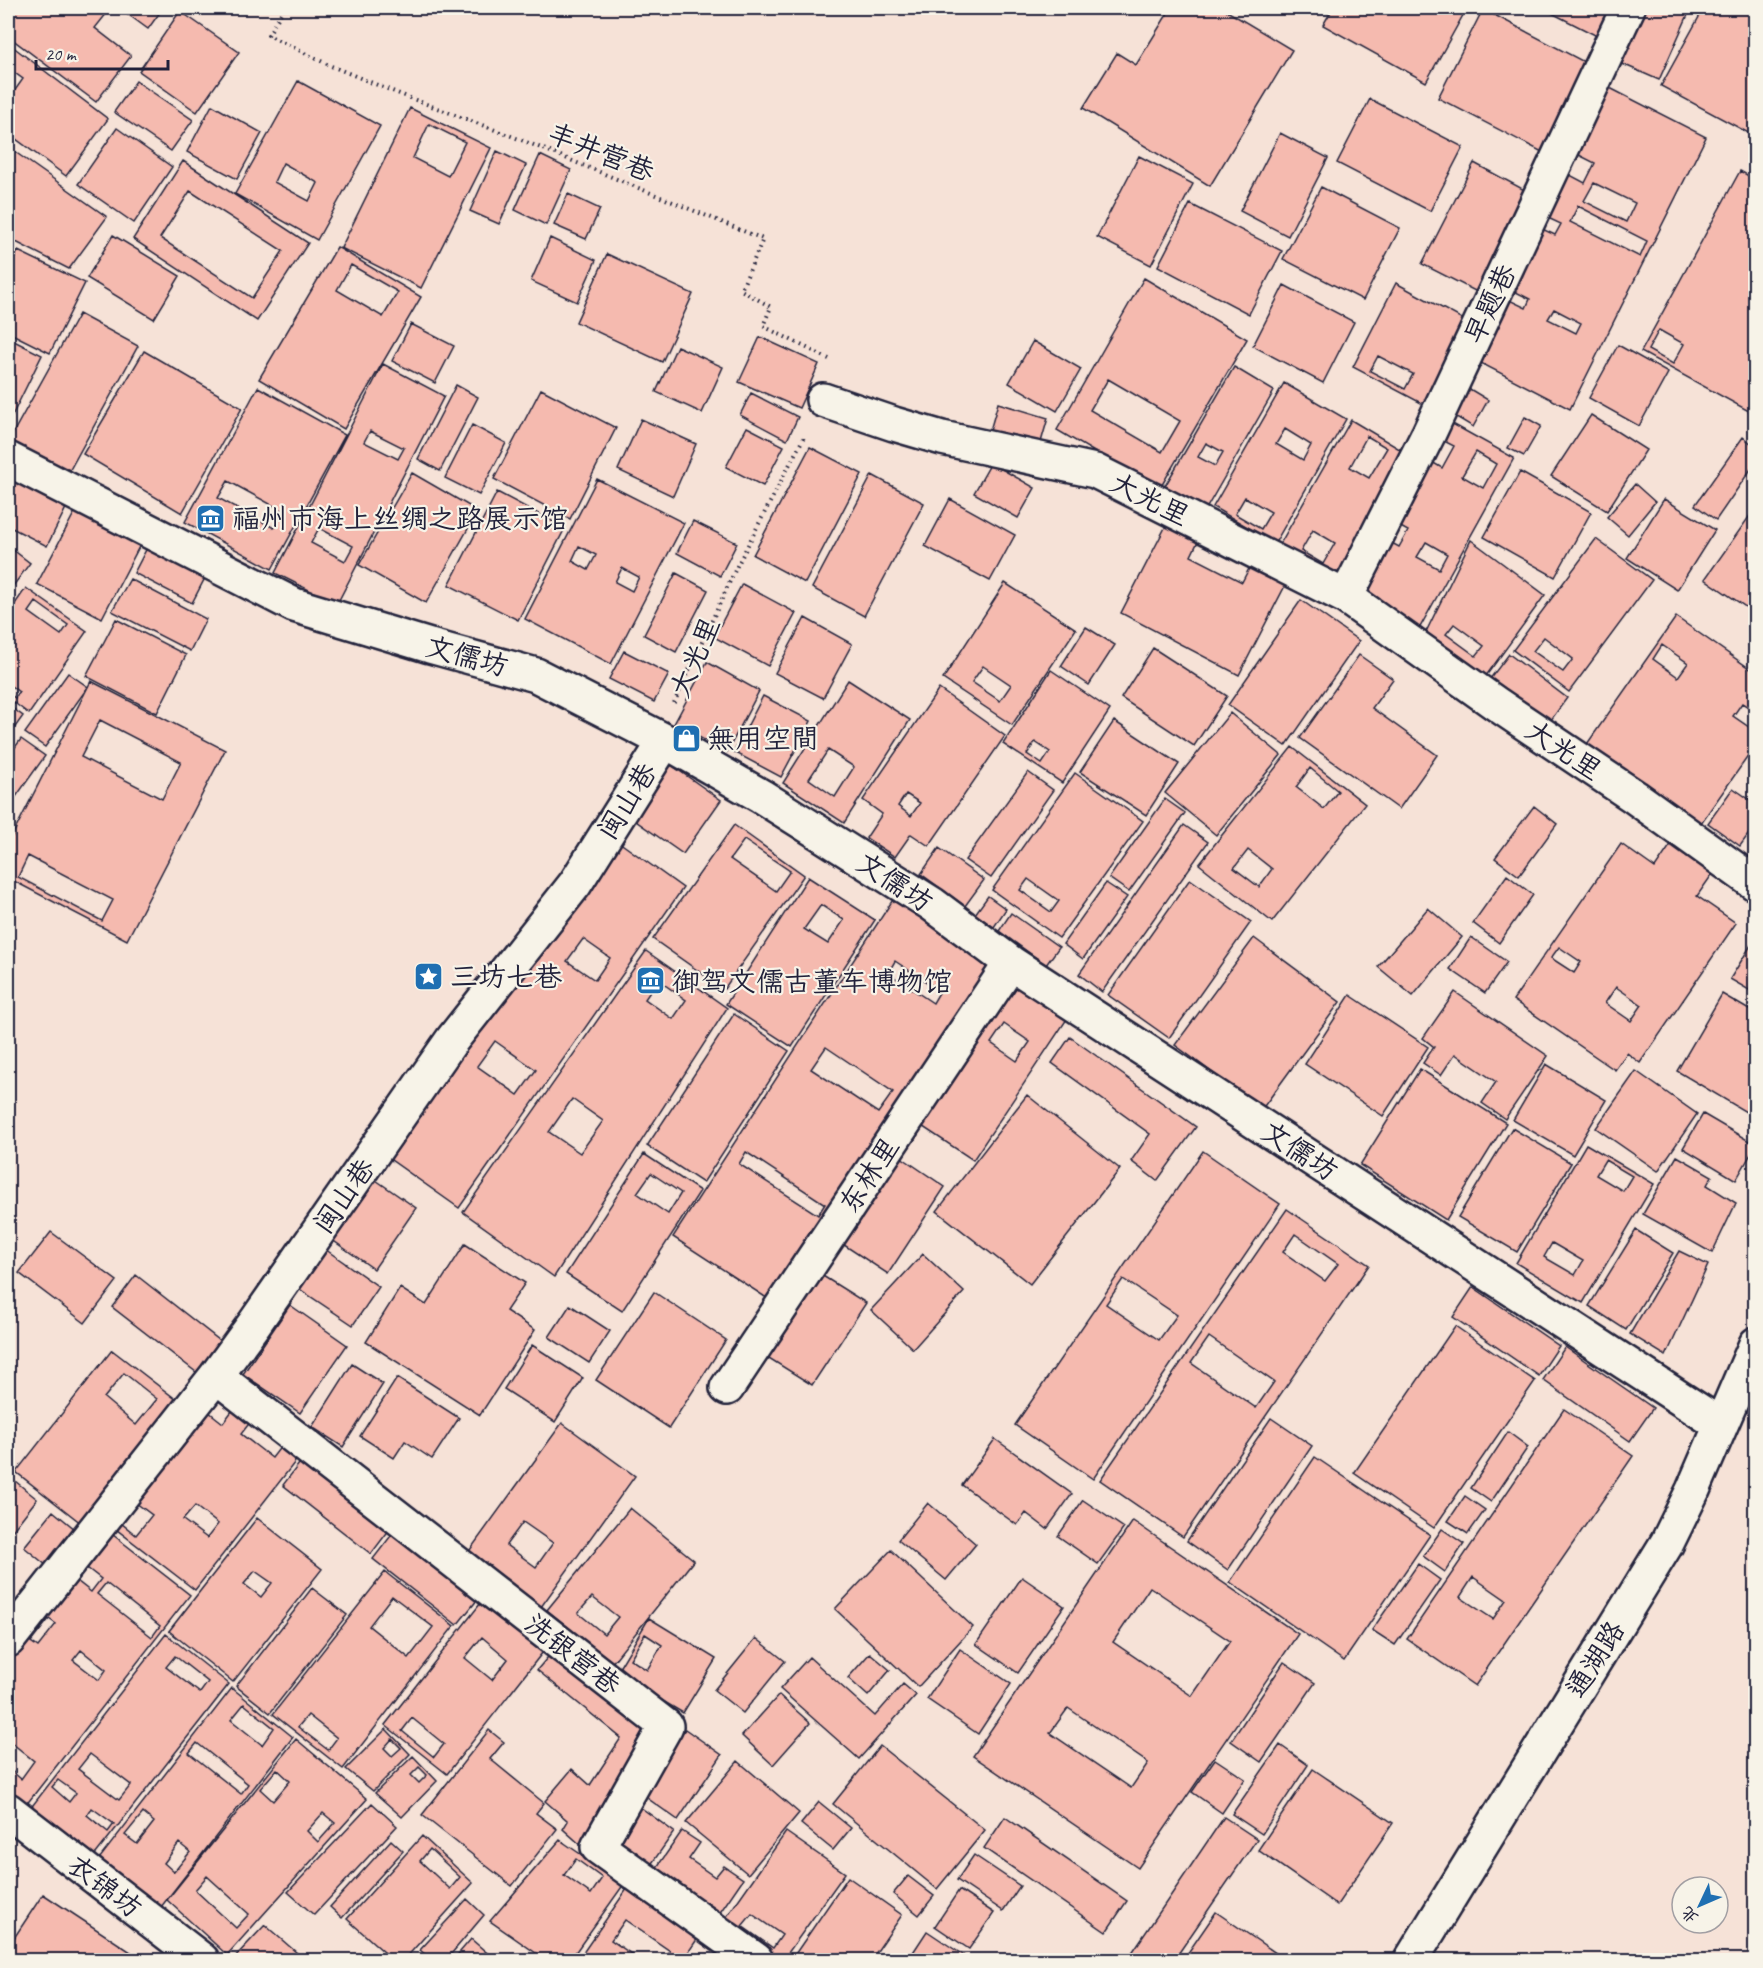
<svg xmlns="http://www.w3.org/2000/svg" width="1763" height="1968" font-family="Caveat,'LXGW WenKai TC',sans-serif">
	<rect width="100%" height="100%" fill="#f6e2d7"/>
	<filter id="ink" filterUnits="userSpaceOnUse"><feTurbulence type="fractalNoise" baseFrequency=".0167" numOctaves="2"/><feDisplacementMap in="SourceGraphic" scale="12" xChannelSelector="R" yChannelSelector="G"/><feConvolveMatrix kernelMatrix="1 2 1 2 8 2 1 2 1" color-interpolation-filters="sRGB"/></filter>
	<g filter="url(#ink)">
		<!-- building -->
		<path fill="#f5baaf" stroke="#22223b" stroke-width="1.5" fill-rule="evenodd" d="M8 8H111L95 28 131 56 96 102 8 36Z
			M124 8H163L148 29 122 10Z
			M1171 8H1222L1292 50 1210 186 1083 108 1117 53 1136 65Z
			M1333 8H1467L1426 82 1323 25Z
			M1542 8H1614L1599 37Z
			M1643 8H1691L1659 80 1618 62Z
			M1704 8H1750L1756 10V137L1661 86Z
			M1483 9 1592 66 1546 154 1438 98Z
			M180 11 239 52 197 112 139 71Z
			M8 43 108 119 66 176 8 133V100L23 79 8 68Z
			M136 81 193 120 171 151 114 112Z
			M298 81 380 126 317 240 235 194ZM283 163 318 183 309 201 274 182Z
			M1606 86 1706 137 1570 409 1475 360ZM1577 154 1595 163 1585 183 1568 174ZM1594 183 1635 203 1626 222 1584 201ZM1578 206 1647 241 1640 257 1570 222ZM1548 218 1561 224 1555 235 1542 229ZM1512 290 1530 299 1526 308 1507 299ZM1554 309 1581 323 1576 333 1548 319Z
			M1370 99 1463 147 1430 211 1337 163Z
			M212 105 262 133 237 179 187 152Z
			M410 108 491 148 421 288 341 248ZM429 124 465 142 448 176 413 158Z
			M117 128 172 167 134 223 78 184Z
			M1280 133 1328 158 1288 236 1240 211Z
			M8 147 107 217 69 269 8 238Z
			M497 151 526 165 499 224 470 211Z
			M540 155 571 170 546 225 515 210Z
			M1139 156 1193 184 1151 265 1097 237Z
			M183 161 308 243 257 321 133 239ZM190 191 283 251 252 298 160 238Z
			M1474 163 1532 194 1481 294 1422 264Z
			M1740 171 1756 180V415L1641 352ZM1659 330 1684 344 1673 364 1648 350Z
			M1321 187 1400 228 1363 300 1283 259Z
			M568 194 600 209 586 239 554 225Z
			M1190 204 1282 251 1249 314 1158 266Z
			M113 235 180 276 154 319 87 278Z
			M550 238 596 260 577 302 531 281Z
			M337 247 421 297 344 429 259 379ZM351 265 398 292 383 317 337 290Z
			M18 251 85 283 50 353 8 332V272Z
			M607 254 693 294 662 362 576 322Z
			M1144 278 1247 339 1159 490 1057 430ZM1108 379 1180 421 1162 452 1090 410Z
			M1396 283 1466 321 1423 404 1353 367ZM1378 356 1413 374 1405 389 1370 371Z
			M1284 285 1354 322 1323 383 1253 346Z
			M79 314 138 346 67 475 8 442Z
			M411 324 454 346 435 383 392 361Z
			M760 337 819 364 799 408 739 382Z
			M8 338 42 355 8 424Z
			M1033 341 1081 369 1057 411 1009 383Z
			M1618 345 1668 373 1639 426 1589 398Z
			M677 346 723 367 702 413 656 392Z
			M144 351 242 408 182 513 83 454Z
			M383 364 444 396 337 604 275 573ZM370 431 404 448 398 459 364 442ZM319 528 353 546 345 561 311 543Z
			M1234 367 1274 391 1206 509 1165 486ZM1206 443 1223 452 1215 466 1198 457Z
			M1284 383 1346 419 1275 543 1213 507ZM1285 429 1311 445 1303 460 1276 444ZM1245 497 1271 512 1261 529 1235 514Z
			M456 385 478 397 440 471 418 459Z
			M258 387 345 435 272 569 185 522ZM228 481 283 511 274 528 218 498Z
			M1468 388 1488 400 1473 427 1453 415Z
			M541 389 616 428 570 519 494 479Z
			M751 393 798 417 787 440 740 415Z
			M998 403 1048 418 1039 449 989 434Z
			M1591 415 1646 450 1607 511 1551 476Z
			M1525 417 1541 426 1524 456 1508 448Z
			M641 419 696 444 673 496 618 470Z
			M1351 420 1408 454 1337 577 1280 544ZM1367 436 1387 448 1369 478 1350 467ZM1313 530 1335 543 1323 564 1301 551Z
			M1449 422 1514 458 1419 629 1355 592ZM1442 440 1454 446 1442 468 1430 461ZM1476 452 1496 464 1483 488 1462 476ZM1397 525 1408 531 1399 547 1388 541ZM1426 542 1447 554 1439 569 1417 557Z
			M472 425 506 443 479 495 445 478Z
			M747 427 784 446 763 486 726 467Z
			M1743 437 1756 447V468L1753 466 1716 520 1695 505Z
			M810 447 862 474 805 583 753 555Z
			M991 463 1035 488 1018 518 974 493Z
			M8 470 69 502 47 546 8 526Z
			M1520 472 1591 512 1555 577 1484 537Z
			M412 473 478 511 426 603 359 565Z
			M872 475 924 503 864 616 812 588Z
			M597 479 684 523 611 664 525 619ZM579 546 596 555 588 570 572 561ZM622 568 639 577 632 591 615 582Z
			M1635 484 1655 502 1628 535 1607 517Z
			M497 492 565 528 518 620 449 585Z
			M950 499 1015 535 990 581 925 546Z
			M1664 499 1715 530 1677 590 1627 558Z
			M78 506 143 539 102 618 37 584Z
			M1756 507V614L1705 579Z
			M1170 518 1201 535 1191 556 1242 582 1253 561 1288 580 1239 675 1121 613Z
			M693 521 737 543 720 576 677 553Z
			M1596 539 1652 580 1569 692 1513 650ZM1544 637 1573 659 1563 672 1533 651Z
			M1471 540 1545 595 1483 680 1424 636ZM1454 624 1484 646 1476 656 1446 634Z
			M149 544 207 574 192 603 134 573Z
			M8 546 30 563 8 593Z
			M676 573 708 590 676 652 644 635Z
			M130 579 206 619 190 651 112 611Z
			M1005 583 1076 629 1012 725 943 679ZM983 666 1011 685 1000 701 972 682Z
			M742 584 796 613 768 666 714 637Z
			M26 588 87 631 29 714 8 698V693L15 698 19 692 8 684V614ZM36 602 68 625 61 635 29 612Z
			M1301 600 1359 641 1286 746 1228 705Z
			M1676 617 1756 673V712L1742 703 1733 716 1756 732V745L1701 823 1587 744ZM1662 645 1688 663 1678 677 1653 659Z
			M805 618 852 644 823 698 775 673Z
			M116 619 186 655 157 713 86 676Z
			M1086 627 1115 645 1089 685 1061 666Z
			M1153 648 1227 696 1194 746 1121 698Z
			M624 651 669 674 654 702 609 679Z
			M1509 654 1567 698 1548 724 1489 680Z
			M1359 655 1393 679 1372 708 1437 755 1399 809 1300 738Z
			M707 662 759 691 727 752 674 724Z
			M1051 670 1110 710 1062 783 1003 744ZM1035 742 1050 752 1042 764 1027 754Z
			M68 673 88 687 45 747 25 733Z
			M848 680 910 720 844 823 783 783ZM828 750 854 767 835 797 809 779Z
			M91 681 225 750 127 940 8 878V844ZM100 720 181 762 162 799 81 757ZM28 856 113 900 102 921 18 877Z
			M939 689 1005 736 929 846 911 834 895 857 866 838 882 814 863 800ZM906 794 920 803 911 816 898 806Z
			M763 696 811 721 781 777 734 752Z
			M8 705 23 716 8 737 9 713Z
			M1230 713 1281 755 1216 835 1165 793Z
			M1114 721 1179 764 1146 815 1080 772Z
			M21 739 45 756 8 808V757Z
			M1292 747 1365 804 1272 922 1199 864ZM1310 768 1338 791 1324 809 1296 787ZM1248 850 1272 869 1259 887 1234 868Z
			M671 765 721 800 683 854 633 819Z
			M1028 772 1053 790 991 878 965 860Z
			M1075 773 1143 821 1059 938 992 890ZM1028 879 1059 901 1051 912 1020 890Z
			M1733 788 1756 804V824L1740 846 1708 823Z
			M1165 799 1185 813 1129 892 1109 878Z
			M1534 806 1557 824 1519 876 1495 858Z
			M734 825 804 875 724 989 653 939ZM744 840 790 871 776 891 730 859Z
			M1184 825 1208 842 1102 992 1079 974Z
			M1674 840 1716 869 1697 896 1736 923 1640 1063 1627 1053 1615 1070 1513 1000 1621 844 1655 868ZM1559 947 1581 962 1574 973 1551 958ZM1616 987 1642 1005 1631 1021 1605 1003Z
			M619 842 683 888 459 1208 384 1155ZM583 939 610 958 595 980 567 961ZM495 1041 536 1070 518 1095 477 1066Z
			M939 848 984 880 965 906 921 874Z
			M1507 875 1533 895 1499 943 1473 923Z
			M808 877 875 920 792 1047 726 1004ZM821 905 844 920 828 944 804 929Z
			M1190 879 1251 922 1169 1038 1108 995Z
			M1106 883 1127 897 1083 959 1063 944Z
			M896 895 1000 963 776 1304 673 1237ZM895 961 940 991 933 1003 888 973ZM826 1047 893 1092 878 1113 811 1069ZM746 1152 825 1204 818 1215 739 1164Z
			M988 896 1006 909 994 927 975 914Z
			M1428 908 1462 937 1413 996 1378 967Z
			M1011 913 1059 947 1046 965 999 931Z
			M1471 937 1507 962 1485 993 1450 969Z
			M1756 937V994L1730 979Z
			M1254 938 1340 1002 1262 1109 1175 1045Z
			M646 951 727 1008 554 1277 463 1212ZM658 980 686 1000 673 1019 645 999ZM572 1099 603 1121 580 1153 549 1132Z
			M1014 978 1069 1016 973 1160 917 1123ZM1004 1024 1030 1042 1017 1061 991 1043Z
			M1455 992 1548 1056 1505 1119 1482 1103 1496 1082 1455 1054 1441 1075 1423 1063 1434 1047 1423 1038Z
			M1722 994 1756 1014V1118L1677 1071Z
			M1350 995 1428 1047 1383 1116 1305 1064Z
			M734 1014 789 1051 703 1183 647 1146Z
			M1070 1037 1196 1127 1157 1181 1131 1161 1150 1134 1052 1063Z
			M1546 1064 1606 1100 1573 1155 1513 1120Z
			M1420 1069 1506 1123 1446 1220 1360 1165Z
			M1636 1071 1697 1114 1658 1171 1596 1128Z
			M1027 1095 1120 1169 1030 1284 937 1211Z
			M1703 1114 1756 1145 1736 1180 1683 1148Z
			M1512 1128 1571 1163 1517 1252 1458 1217Z
			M1586 1144 1654 1184 1583 1303 1516 1263ZM1605 1160 1632 1176 1623 1191 1596 1175ZM1552 1243 1583 1261 1575 1275 1544 1257Z
			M1203 1151 1280 1204 1093 1479 1015 1425ZM1123 1279 1177 1315 1159 1340 1106 1304Z
			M644 1154 700 1191 622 1311 566 1274ZM651 1173 681 1193 668 1214 637 1193Z
			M898 1155 945 1187 888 1274 841 1243Z
			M1677 1156 1712 1176 1707 1185 1736 1203 1712 1253 1643 1214Z
			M370 1176 416 1208 374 1269 328 1237Z
			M1287 1209 1369 1265 1183 1537 1100 1480ZM1295 1234 1338 1264 1325 1281 1283 1252ZM1209 1337 1274 1382 1256 1408 1191 1363Z
			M1636 1230 1673 1253 1626 1330 1589 1306Z
			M51 1232 117 1281 85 1323 19 1273Z
			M465 1244 525 1283 506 1311 535 1330 480 1415 366 1342 400 1288 426 1305Z
			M322 1247 379 1287 353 1325 295 1286Z
			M1679 1251 1708 1265 1666 1356 1630 1334Z
			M923 1254 964 1292 913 1349 871 1310Z
			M818 1273 866 1303 812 1385 764 1355Z
			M136 1275 229 1348 205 1379 112 1307Z
			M1473 1287 1559 1346 1539 1376 1453 1317Z
			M654 1292 726 1340 669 1428 596 1380Z
			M290 1305 347 1345 300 1413 243 1374Z
			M570 1305 610 1331 589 1363 549 1337Z
			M1455 1326 1535 1381 1434 1528 1354 1473Z
			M532 1345 583 1378 555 1422 504 1389Z
			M1565 1347 1653 1408 1630 1441 1543 1380Z
			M112 1350 182 1404 86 1527 16 1472ZM124 1373 157 1399 136 1425 104 1398Z
			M352 1364 383 1384 343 1447 312 1427Z
			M397 1378 459 1418 432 1459 405 1441 394 1458 360 1436Z
			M220 1389 302 1453 195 1590 112 1526ZM222 1396 235 1407 223 1423 209 1412ZM251 1421 282 1445 272 1458 241 1434ZM136 1503 152 1515 136 1535 121 1523ZM195 1506 218 1524 207 1538 183 1520Z
			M1564 1409 1633 1456 1475 1686 1407 1639ZM1473 1577 1506 1600 1493 1619 1460 1597Z
			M1271 1418 1312 1446 1228 1570 1187 1541Z
			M562 1423 635 1476 541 1607 467 1554ZM523 1522 553 1543 536 1567 506 1545Z
			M1508 1432 1528 1447 1491 1502 1471 1488Z
			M995 1439 1072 1494 1047 1529 1026 1513 1017 1525 962 1485Z
			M305 1456 393 1525 371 1554 283 1485Z
			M1315 1457 1430 1535 1344 1661 1230 1582Z
			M9 1476 37 1499 9 1535 8 1478Z
			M1465 1496 1485 1510 1468 1534 1448 1521Z
			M1083 1500 1124 1528 1098 1564 1058 1536Z
			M928 1503 976 1544 946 1580 898 1540Z
			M630 1508 694 1560 612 1663 547 1610ZM592 1597 618 1617 604 1634 578 1613Z
			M53 1511 81 1534 52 1570 24 1547Z
			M257 1518 322 1569 233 1682 169 1631ZM255 1571 272 1583 261 1597 244 1584Z
			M1133 1521 1298 1634 1138 1868 973 1756ZM1150 1587 1230 1641 1192 1696 1113 1642ZM1068 1708 1148 1763 1131 1788 1050 1733Z
			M397 1528 482 1594 457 1625 373 1559Z
			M1442 1529 1464 1544 1445 1572 1423 1556Z
			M108 1531 190 1595 26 1805 8 1790V1768L21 1779 34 1761 8 1740V1659ZM87 1568 101 1579 91 1592 77 1581ZM106 1583 160 1626 152 1637 97 1594ZM49 1619 56 1624 38 1647 31 1642ZM81 1650 106 1670 99 1680 73 1660Z
			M891 1550 973 1627 918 1687 835 1609Z
			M1418 1564 1440 1580 1395 1645 1372 1630Z
			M385 1572 454 1626 343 1769 273 1714ZM392 1596 433 1627 409 1658 369 1626ZM308 1715 337 1738 328 1750 298 1727Z
			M1022 1577 1064 1606 1018 1673 976 1644Z
			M312 1588 347 1615 270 1713 236 1686Z
			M484 1599 546 1648 447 1774 385 1725ZM482 1637 508 1659 492 1680 465 1658ZM412 1718 444 1744 434 1757 402 1731Z
			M649 1618 716 1659 683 1713 616 1673ZM645 1634 662 1645 647 1670 630 1659Z
			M166 1634 229 1684 92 1859 29 1810ZM175 1656 208 1682 200 1693 166 1667ZM90 1754 131 1785 119 1800 78 1769ZM58 1780 76 1793 69 1802 52 1787ZM92 1808 114 1824 108 1832 87 1815Z
			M756 1638 785 1661 743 1713 714 1690Z
			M960 1649 1011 1684 978 1734 927 1699Z
			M553 1651 657 1735 591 1854 563 1829 568 1821 545 1801 572 1769 590 1785 621 1738 537 1670Z
			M870 1653 890 1670 868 1696 848 1678Z
			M809 1657 875 1716 903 1684 916 1695 859 1759 780 1689Z
			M1284 1662 1315 1683 1261 1762 1231 1741Z
			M232 1688 293 1737 161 1907 99 1859ZM244 1704 274 1728 262 1745 231 1720ZM197 1743 248 1784 241 1794 189 1753ZM143 1813 154 1822 137 1844 125 1835ZM179 1843 190 1852 174 1872 164 1863Z
			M779 1695 810 1723 773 1765 742 1736Z
			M386 1729 410 1754 373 1791 346 1769ZM392 1739 401 1748 392 1756 384 1748Z
			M685 1729 722 1755 678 1820 640 1793Z
			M489 1730 504 1742 490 1759 544 1803 536 1813 557 1829 512 1886 422 1815Z
			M296 1739 367 1799 227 1955 167 1900ZM277 1769 290 1781 273 1801 260 1789ZM323 1813 335 1823 318 1842 307 1831ZM207 1876 249 1914 236 1928 195 1890Z
			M1280 1745 1308 1765 1262 1834 1232 1814Z
			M880 1746 985 1830 937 1889 833 1804Z
			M413 1756 437 1781 402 1817 375 1793ZM419 1767 427 1775 419 1783 411 1775Z
			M1215 1759 1245 1779 1222 1813 1192 1792Z
			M738 1761 799 1813 748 1874 686 1823Z
			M1313 1769 1393 1823 1337 1905 1258 1850Z
			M819 1802 851 1828 833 1850 801 1824Z
			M372 1803 397 1826 314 1915 288 1892Z
			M636 1804 674 1832 650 1866 611 1839Z
			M1005 1817 1127 1901 1106 1932 984 1848Z
			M1224 1817 1257 1839 1174 1960H1127Z
			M682 1831 700 1843 689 1859 715 1877 724 1866 743 1879 719 1914 655 1870Z
			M786 1832 845 1873 783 1960 725 1919ZM752 1914 782 1935 773 1948 742 1926Z
			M422 1836 473 1883 404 1960H393L347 1919ZM430 1849 460 1877 450 1889 420 1861Z
			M391 1840 403 1851 342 1918 330 1907Z
			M560 1840 624 1884 570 1960H546L490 1921ZM576 1859 602 1878 591 1894 564 1875Z
			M974 1855 1020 1886 1003 1911 957 1880Z
			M908 1876 934 1896 919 1915 893 1894Z
			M848 1877 902 1915 871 1960H791Z
			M629 1886 700 1935 683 1960H663L670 1951 625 1920 611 1940 640 1960H578Z
			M959 1890 994 1913 969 1949 935 1926Z
			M43 1894 143 1960H8V1947Z
			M467 1899 484 1915 446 1960H432L420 1950Z
			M1216 1912 1286 1960H1183Z
			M265 1925 305 1960H239L235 1957Z
			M927 1931 966 1957 963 1960H908Z
			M471 1939 493 1958 490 1960H453Z"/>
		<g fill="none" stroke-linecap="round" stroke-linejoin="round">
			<defs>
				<path id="minor" d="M823 400 894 424 942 438 1095 471 1346 597 1495 703 1635 797 1756 884
					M8 459 294 605 430 646 536 675 665 741 761 796 932 904 1011 963 1721 1425
					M1346 597 1429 433 1628 8
					M216 1376 666 1726 598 1847 756 1960
					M727 1388 1011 963
					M8 1640 216 1376 254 1324 452 1040 575 884 665 741
					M8 1810 202 1960
					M1411 1960 1667 1543 1693 1490 1756 1344"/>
			</defs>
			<!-- minor casing -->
			<use href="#minor" stroke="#22223b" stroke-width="38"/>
			<!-- path -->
			<path stroke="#22223b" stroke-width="4" stroke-dasharray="1.5 4.5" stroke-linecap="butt" d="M284 8 268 35 331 66 397 93 519 139 763 239 741 290 771 307 763 326 829 359
				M674 703 737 566 805 435"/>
			<!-- minor -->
			<use href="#minor" stroke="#f7f3e8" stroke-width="33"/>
		</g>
	</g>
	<!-- icons -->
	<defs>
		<symbol id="museum-square" viewBox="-11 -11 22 22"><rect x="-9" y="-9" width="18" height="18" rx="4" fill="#1f6fb2" stroke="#f7f3e8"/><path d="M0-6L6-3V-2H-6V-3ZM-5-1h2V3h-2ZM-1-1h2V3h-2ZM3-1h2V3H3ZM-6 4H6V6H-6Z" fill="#fff"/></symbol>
		<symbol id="shop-square" viewBox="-11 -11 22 22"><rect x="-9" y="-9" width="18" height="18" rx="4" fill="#1f6fb2" stroke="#f7f3e8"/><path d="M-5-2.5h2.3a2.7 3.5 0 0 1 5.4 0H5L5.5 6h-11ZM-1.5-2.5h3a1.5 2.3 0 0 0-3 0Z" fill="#fff"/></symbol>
		<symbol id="sight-square" viewBox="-11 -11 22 22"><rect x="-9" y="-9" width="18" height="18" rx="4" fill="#1f6fb2" stroke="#f7f3e8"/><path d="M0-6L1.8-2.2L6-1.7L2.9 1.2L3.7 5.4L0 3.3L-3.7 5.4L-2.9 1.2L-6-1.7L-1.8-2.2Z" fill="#fff"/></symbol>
	</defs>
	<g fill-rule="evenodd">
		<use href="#museum-square" x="194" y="502" width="33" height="33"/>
		<use href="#shop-square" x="670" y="722" width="33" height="33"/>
		<use href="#sight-square" x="412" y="960" width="33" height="33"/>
		<use href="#museum-square" x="634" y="964" width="33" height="33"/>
	</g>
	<g text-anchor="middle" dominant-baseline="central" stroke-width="4.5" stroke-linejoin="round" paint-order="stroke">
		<!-- street labels -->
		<g font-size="28" fill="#22223b" stroke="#f7f3e8">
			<text transform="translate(601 152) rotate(22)">丰井营巷</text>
			<text transform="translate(1490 304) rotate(-65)">早题巷</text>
			<text transform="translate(1150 499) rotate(27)">大光里</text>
			<text transform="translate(467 656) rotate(15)">文儒坊</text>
			<text transform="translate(695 657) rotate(-66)">大光里</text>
			<text transform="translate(1564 750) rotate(34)">大光里</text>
			<text transform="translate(627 801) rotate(-58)">闽山巷</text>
			<text transform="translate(895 882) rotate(33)">文儒坊</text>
			<text transform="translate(1300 1151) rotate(33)">文儒坊</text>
			<text transform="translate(869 1175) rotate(-56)">东林里</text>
			<text transform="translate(344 1196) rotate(-55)">闽山巷</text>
			<text transform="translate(573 1654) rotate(38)">洗银营巷</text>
			<text transform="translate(1595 1659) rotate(-58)">通湖路</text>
			<text transform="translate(105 1886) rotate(37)">衣锦坊</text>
		</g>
		<!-- poi labels -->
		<g font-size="28" fill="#22223b" stroke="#f7f3e8" text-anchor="start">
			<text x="232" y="518">福州市海上丝绸之路展示馆</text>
			<text x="707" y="738">無用空間</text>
			<text x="450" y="976">三坊七巷</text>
			<text x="672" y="981">御驾文儒古董车博物馆</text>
		</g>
	</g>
	<!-- margin -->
	<rect width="1763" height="1968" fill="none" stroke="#f7f3e8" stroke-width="30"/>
	<rect x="15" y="15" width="1733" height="1938" fill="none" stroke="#22223b" stroke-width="2" filter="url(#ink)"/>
	<!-- north arrow -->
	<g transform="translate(1700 1905) rotate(226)"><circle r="28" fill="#f7f3e8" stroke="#a29fa3" stroke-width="1.5"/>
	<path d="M0-4.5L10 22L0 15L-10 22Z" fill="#1f6fb2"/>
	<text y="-9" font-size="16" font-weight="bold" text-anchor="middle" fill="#22223b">北</text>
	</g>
	<!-- scale -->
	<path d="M36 60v9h132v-9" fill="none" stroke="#22223b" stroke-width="3"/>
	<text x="45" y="60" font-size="18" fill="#22223b" stroke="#f7f3e8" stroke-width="4.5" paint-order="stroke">20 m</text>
</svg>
